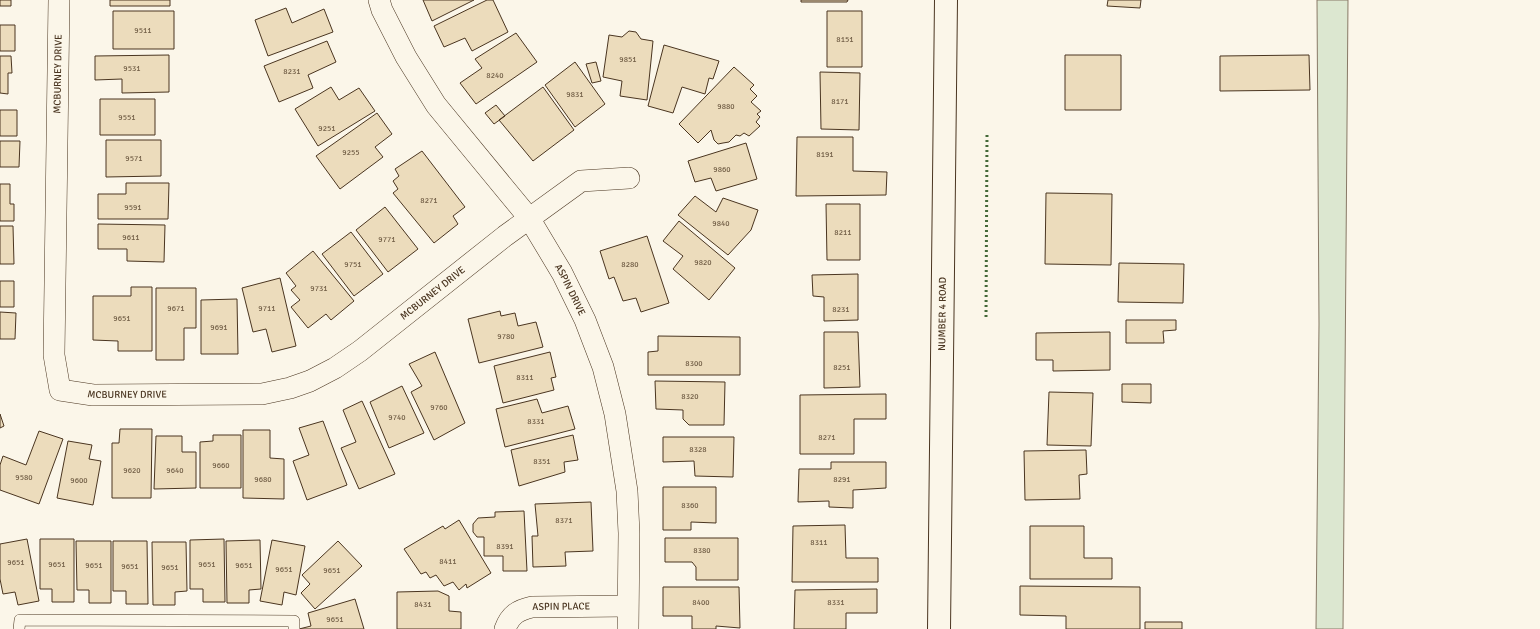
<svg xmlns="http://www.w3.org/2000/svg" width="1540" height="629" font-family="Signika,sans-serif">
	<rect width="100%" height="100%" fill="#fbf6e9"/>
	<!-- green -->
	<path fill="#dce7d0" stroke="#887966" d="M1317 0H1348L1343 629H1316L1319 324Z"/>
	<!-- building -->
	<path fill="#ecdcbc" stroke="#4a3520" d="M0 0H11V6H0Z
		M110 0H170V6H110Z
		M423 0H474L432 21Z
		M487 0H493L508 32 472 51 465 38 444 47 434 26Z
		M801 0H848L847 2H801Z
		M1108 0H1141L1140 8 1107 6Z
		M286 8 292 23 324 9 333 32 268 56 255 20Z
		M113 11H174V49H113Z
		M827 11H862V67H827Z
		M0 25H15V51H0Z
		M629 31 636 32 641 39 653 41 647 100 620 96 622 81 603 77 609 35 622 37Z
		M516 33 537 62 476 104 460 83 482 68 475 59Z
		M327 41 336 62 308 75 313 88 279 102 264 66Z
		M664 45 719 61 713 79 709 78 705 94 682 87 673 113 648 106Z
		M169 55V92L122 93V79L95 80V56Z
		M1065 55H1121V110H1065Z
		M1309 55 1310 90 1220 91V56Z
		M0 56H11L12 73H8V94L0 93Z
		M575 62 605 104 575 127 545 85Z
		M596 62 601 81 592 83 586 64Z
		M734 67 754 85 750 89 757 96 751 102 761 111 757 114 760 117 756 122 760 126 749 136 744 133 740 136 736 135 729 142 723 143 718 144 714 140 711 130 698 143 679 124Z
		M820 72 860 73 859 130 821 129Z
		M331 87 339 100 359 88 375 111 318 146 295 109Z
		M543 87 574 130 533 161 499 120Z
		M100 99H155V135H100Z
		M496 105 505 116 494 124 485 113Z
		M0 110H17V136H0Z
		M377 113 392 134 375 147 383 157 340 189 316 156Z
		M797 137H853V171L887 172 886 195 796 196Z
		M106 140H161V176L106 177Z
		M0 141H20L19 167H0Z
		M746 143 757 179 716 191 711 178 695 182 688 161Z
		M422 151 465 207 453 216 458 224 434 243 393 193 398 189 393 181 399 176 395 169Z
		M126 183H169L168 219H98V194H126Z
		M0 184H10V204H14V221H0Z
		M1046 193 1112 194 1111 265 1045 264Z
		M695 196 716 212 723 198 758 210 751 230 728 255 678 215Z
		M826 204H860V260H827Z
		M385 207 418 249 388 272 356 230Z
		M679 221 735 268 709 300 673 269 683 256 663 241Z
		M98 224 165 225 164 262 127 261V249H98Z
		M0 226H13L14 264H0Z
		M351 232 383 274 354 296 322 254Z
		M647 236 669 303 641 312 636 298 623 301 614 277 609 279 600 251Z
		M313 251 354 301 331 320 326 314 308 328 291 307 300 300 291 290 296 286 286 273Z
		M1119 263 1184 264 1183 303 1118 302Z
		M858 274V320L824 321V297L813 296 812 275Z
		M280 278 296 346 272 352 266 329 253 332 242 288Z
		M0 281H14V307H0Z
		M131 287H152V351H118V341L93 340V296H131Z
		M156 288H196V328H184V360H156Z
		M237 299 238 354H201V300Z
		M500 311 501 316 515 313 518 326 536 322 543 347 479 363 468 319Z
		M0 312 16 313 15 339H0Z
		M1126 320H1176V330L1163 331 1164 343H1126Z
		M824 332H858L860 387 824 388Z
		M1110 332V370L1053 371V360H1036V333Z
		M658 336 740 337V375H648V352L658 351Z
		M435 352 465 423 434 440 411 392 422 386 409 364Z
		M550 352 556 377 551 378 554 390 503 403 494 366Z
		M655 381 725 382 724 425H689L683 419V410L656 409Z
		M1122 384H1151V403L1122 402Z
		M402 386 424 433 389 448 370 402Z
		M1049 392 1093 393 1091 446 1047 445Z
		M886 394V419H854V454H800V395Z
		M537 399 542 413 568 406 575 429 505 447 496 409Z
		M362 401 395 474 359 489 341 448 356 442 343 410Z
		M0 414 4 426 0 428Z
		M323 421 347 485 307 500 293 461 309 455 299 428Z
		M120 429H152L151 498H112V443H119Z
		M243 430H270V458L284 459V499L243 498Z
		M39 431 63 439 39 504 0 490V465L3 456 26 465Z
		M213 435H241V488H200V442L213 441Z
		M573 435 578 460 564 462 565 472 519 486 511 450Z
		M156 436H182V452H196V488L154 489Z
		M663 437H734L733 477 695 476 694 461 663 462Z
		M68 441 92 445 89 459 101 461 93 505 57 498Z
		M1086 450 1087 474 1079 475 1080 499 1025 500 1024 451Z
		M831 462H886V488L853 490V508L829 507V501L798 502 799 469H831Z
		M663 487H716V523L691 522V530H663Z
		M591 502 593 551 565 552 566 566 533 567 532 536H538L535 504Z
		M524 511 527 571H503V556H484V537H477L473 532V524L478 518 495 517V512Z
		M459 520 491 573 467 588 466 584 459 590 453 582 444 586 436 575 430 578 426 572 421 574 404 549 443 526 445 529Z
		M845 525 846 558H878V582H792L793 526Z
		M1030 526H1084V558H1112V579H1030Z
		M665 538H738V580H696V567L692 562H665Z
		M27 539 39 601 18 605 15 592 3 594 0 579V544Z
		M40 539H74V602H52V589H40Z
		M224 539 225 602H203V589H190V540Z
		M260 540 261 589 249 590V603H227L226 541Z
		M272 540 305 546 296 595 284 592 282 605 260 601Z
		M76 541H111V603H89V590H77Z
		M113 541H147L148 604H126V591H113Z
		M338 541 362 566 315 609 301 593 310 584 302 575Z
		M152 542H186L187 591 175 592V605H153Z
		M1020 586 1140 587V629H1066V616L1020 615Z
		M663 587H739L740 628 716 626V629H692V616H663Z
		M877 589V613H846V629H794L795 590Z
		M438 591 449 596V611L461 612V629H397V592Z
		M355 599 364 629H299L311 626 308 613Z
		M1145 622H1182V629H1145Z"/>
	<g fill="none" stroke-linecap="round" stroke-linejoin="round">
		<defs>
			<path id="service" d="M19 629 20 620 294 621V629"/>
			<g id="minor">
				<path id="s1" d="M59 0 54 355 60 390 93 395 262 394 290 388 310 381 335 368 360 351 505 236 581 181 629 178"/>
				<path id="s2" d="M379 0 382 10 406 57 436 105 529 218 562 273 585 320 603 367 615 414 627 491 629 533 628 629"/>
				<path id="s3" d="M505 629C510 615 518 610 532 607L627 606"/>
			</g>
			<g id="secondary">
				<path id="s4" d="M939 629 946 0"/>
			</g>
		</defs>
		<!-- service casing -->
		<use href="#service" stroke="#4a3520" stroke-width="12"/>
		<!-- minor casing -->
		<use href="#minor" stroke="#4a3520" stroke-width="22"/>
		<!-- secondary casing -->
		<use href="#secondary" stroke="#4a3520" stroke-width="24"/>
		<!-- service -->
		<use href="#service" stroke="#fbf6e9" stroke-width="11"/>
		<!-- minor -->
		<use href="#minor" stroke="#fbf6e9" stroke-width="21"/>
		<!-- secondary -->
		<use href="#secondary" stroke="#fbf6e9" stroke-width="22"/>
		<!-- hedge -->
		<path stroke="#436837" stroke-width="3" stroke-dasharray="2 3" stroke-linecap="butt" d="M986 317 987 135"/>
	</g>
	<g text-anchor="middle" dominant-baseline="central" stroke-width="3" stroke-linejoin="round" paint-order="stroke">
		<!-- number labels -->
		<g font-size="8" fill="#725f47">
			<text x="143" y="30">9511</text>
			<text x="845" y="39">8151</text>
			<text x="628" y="59">9851</text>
			<text x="132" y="68">9531</text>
			<text x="292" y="71">8231</text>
			<text x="495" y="75">8240</text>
			<text x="575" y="94">9831</text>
			<text x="840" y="101">8171</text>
			<text x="726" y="106">9880</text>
			<text x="127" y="117">9551</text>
			<text x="327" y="128">9251</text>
			<text x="351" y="152">9255</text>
			<text x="825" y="154">8191</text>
			<text x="134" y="158">9571</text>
			<text x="722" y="169">9860</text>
			<text x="429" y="200">8271</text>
			<text x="133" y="207">9591</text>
			<text x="721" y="223">9840</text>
			<text x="843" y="232">8211</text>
			<text x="131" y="237">9611</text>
			<text x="387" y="239">9771</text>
			<text x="703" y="262">9820</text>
			<text x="353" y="264">9751</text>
			<text x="630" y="264">8280</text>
			<text x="319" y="288">9731</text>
			<text x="176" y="308">9671</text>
			<text x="267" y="308">9711</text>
			<text x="841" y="309">8231</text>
			<text x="122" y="318">9651</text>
			<text x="219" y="327">9691</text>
			<text x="506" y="336">9780</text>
			<text x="694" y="363">8300</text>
			<text x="842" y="367">8251</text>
			<text x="525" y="377">8311</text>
			<text x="690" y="396">8320</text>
			<text x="439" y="407">9760</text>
			<text x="397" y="417">9740</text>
			<text x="536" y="421">8331</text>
			<text x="827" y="437">8271</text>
			<text x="698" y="449">8328</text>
			<text x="542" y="461">8351</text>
			<text x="221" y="465">9660</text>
			<text x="132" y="470">9620</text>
			<text x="175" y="470">9640</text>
			<text x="24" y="477">9580</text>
			<text x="263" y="479">9680</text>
			<text x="842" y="479">8291</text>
			<text x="79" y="480">9600</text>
			<text x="690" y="505">8360</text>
			<text x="564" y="520">8371</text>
			<text x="819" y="542">8311</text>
			<text x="505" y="546">8391</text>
			<text x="702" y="550">8380</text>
			<text x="448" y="561">8411</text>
			<text x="16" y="562">9651</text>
			<text x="57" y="564">9651</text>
			<text x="207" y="564">9651</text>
			<text x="94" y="565">9651</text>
			<text x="244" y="565">9651</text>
			<text x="130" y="566">9651</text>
			<text x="170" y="567">9651</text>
			<text x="284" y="569">9651</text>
			<text x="332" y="570">9651</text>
			<text x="701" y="602">8400</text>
			<text x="836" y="602">8331</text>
			<text x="423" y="604">8431</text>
			<text x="335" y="619">9651</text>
		</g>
		<!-- street labels -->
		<g font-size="10" fill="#4a3520" stroke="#fbf6e9">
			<text transform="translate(58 74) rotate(-89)">MCBURNEY DRIVE</text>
			<text stroke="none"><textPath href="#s2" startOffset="349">ASPIN DRIVE</textPath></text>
			<text stroke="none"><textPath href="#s1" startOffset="794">MCBURNEY DRIVE</textPath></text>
			<text stroke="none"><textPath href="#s4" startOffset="315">NUMBER 4 ROAD</textPath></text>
			<text stroke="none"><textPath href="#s1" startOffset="458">MCBURNEY DRIVE</textPath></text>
			<text stroke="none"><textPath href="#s3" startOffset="66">ASPIN PLACE</textPath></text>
		</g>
	</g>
</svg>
